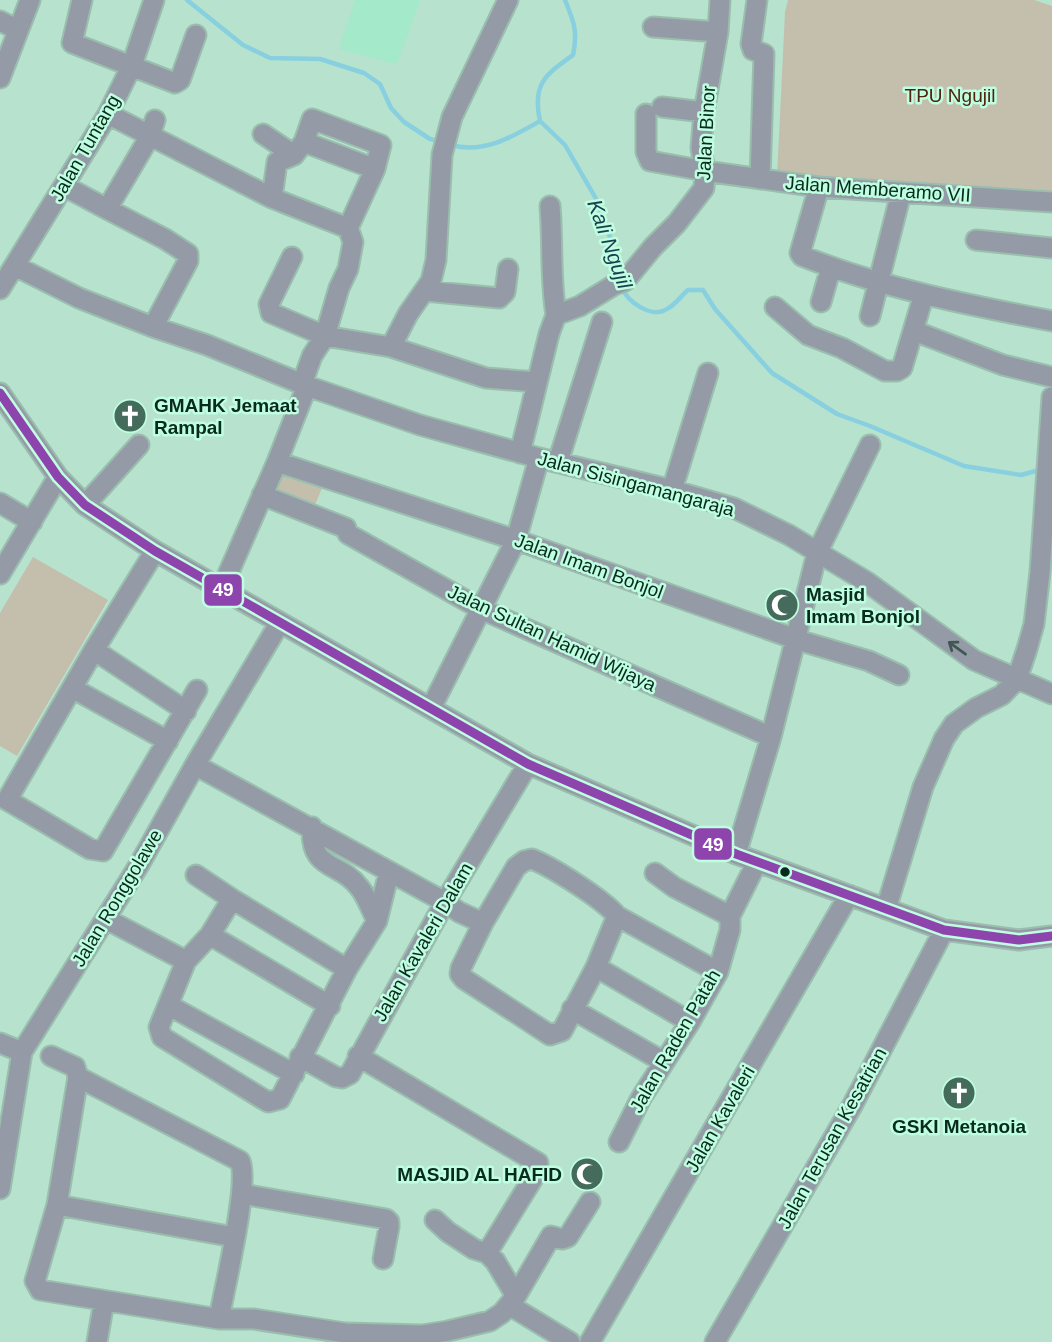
<svg xmlns="http://www.w3.org/2000/svg" width="1052" height="1342" font-family="Helvetica,sans-serif">
	<rect width="100%" height="100%" fill="#b6e2ce"/>
	<!-- built -->
	<path fill="#a3e9ca" d="M355 0H420L397 64 339 49Z"/>
	<!-- green -->
	<path fill="#c4bfac" d="M788 0H1034L1052 6V196L777 177 785 12Z
		M281 472 322 488 315 505 274 489Z
		M33 557 108 600 17 756 0 746V613Z"/>
	<g fill="none" stroke-linecap="round" stroke-linejoin="round">
		<!-- stream -->
		<path stroke="#88d0e0" stroke-width="4.5" d="M187 0 243 45 270 58 320 59 364 73 380 84 391 108 404 122 430 139 439 141
			M540 121C532 84 545 75 573 55 578 32 574 22 565 0
			M451 145C484 154 512 137 540 121L565 145 595 197 607 226 620 278
			M622 287C627 302 652 319 667 309 675 305 681 296 688 290H703L715 309 772 373 837 414 870 426 964 466 1021 475 1043 469"/>
		<defs>
			<path id="minor" d="M82 0 72 43 175 83 180 80 196 35
				M757 0 751 44 753 50 764 54 760 179
				M0 21 18 30
				M653 27 718 32
				M0 78 30 0
				M662 107 704 112
				M108 114 272 198 348 228
				M646 114V152L650 161 705 171 819 187 1052 202
				M263 134 294 155
				M304 142 375 169
				M64 186 107 209 150 136 155 120
				M819 187 800 253 802 256C882 288 968 305 1052 321
				M272 198 277 162 294 155 304 142 312 119 381 145 375 169 348 228 353 242 348 269 339 288 325 336 312 356 302 384
				M550 206C553 243 550 278 556 315
				M107 209 165 239 188 254V261L153 327
				M976 240 1052 248
				M292 257 269 304 271 313 325 336 391 347 408 314 431 281 436 260 442 155 452 117 508 0
				M15 266 79 298 153 327 207 345 307 386 420 425 539 458 672 490 734 508 789 535 867 582 974 660 1052 694
				M0 289 108 114 132 65 154 0
				M425 291 499 298 505 292 508 269
				M821 302 831 267
				M775 307 808 335 842 348 885 371H897L902 368 924 294
				M870 316 901 193
				M914 331 1003 365 1052 377
				M391 347 486 378 537 382
				M0 393 58 477 85 505 155 551 528 764 736 854 944 930 1019 940 1052 936
				M520 453 549 334 556 315 580 306 614 285 625 281 653 247 677 223 704 188 705 171 701 148 704 112 718 32 720 0
				M277 462 516 540 801 641 869 661 899 675
				M558 462 602 322
				M672 490 708 373
				M262 495 346 528 348 534 481 609 771 737
				M0 503 32 522
				M85 505 139 445
				M155 551 94 650 7 800 90 849 103 851 197 690
				M0 574 58 477
				M221 590 277 462 307 386
				M94 650 186 711
				M72 688 168 741
				M431 708 516 540 539 458
				M195 765 445 902 459 912 483 923
				M312 827C310 872 340 861 359 887 367 896 371 910 377 921
				M736 854 771 737 817 553 870 445
				M532 859C552 867 603 899 617 916L596 967 562 1031 550 1035 464 979 460 974 461 968 483 923 516 867 524 861Z
				M655 873 674 887 730 916
				M196 875 232 899
				M886 909 923 787 944 739 954 724 976 708 1002 695 1017 679 1027 649 1034 624 1040 572 1052 397
				M617 916 718 972
				M106 919 186 961
				M210 935 330 1006
				M596 967 690 1022
				M168 1005 159 1027 162 1037 268 1102 280 1099 347 969 377 921 389 872
				M572 1009 664 1062
				M0 1043 22 1052
				M51 1056 75 1067 78 1077 240 1161C250 1184 224 1289 219 1319
				M358 1056 538 1163V1170L487 1253
				M300 1057 336 1077 342 1078 350 1074 445 902 528 764
				M294 1074 168 1005 186 961 210 935 232 899 347 969
				M78 1077 57 1205 35 1281 40 1290 219 1319H254L345 1333 422 1335 448 1331 490 1321 502 1313 516 1296 551 1236 562 1239 568 1237 590 1202
				M619 1142 641 1098 690 1022 718 972 730 930V916L757 862
				M0 1189 22 1052 139 865 195 765 279 624
				M242 1194 386 1219 389 1222V1227L383 1259
				M57 1205 234 1237
				M435 1220 448 1232 474 1249 487 1253 495 1261 516 1296
				M509 1305 570 1342
				M97 1342 104 1301
				M590 1342 849 895
				M715 1342 852 1106 944 930"/>
		</defs>
		<!-- minor casing -->
		<use href="#minor" stroke="#9abeae" stroke-width="23"/>
		<!-- minor -->
		<use href="#minor" stroke="#959ba6" stroke-width="19"/>
		<defs>
			<path id="bus-1" d="M0 393 58 477 85 505 155 551 528 764 736 854 944 930 1019 940 1052 936"/>
		</defs>
		<!-- bus-1 casing -->
		<use href="#bus-1" stroke="#bffee0" stroke-width="14"/>
		<!-- bus-1 -->
		<use href="#bus-1" stroke="#8e44ad" stroke-width="9"/>
	</g>
	<!-- one-way arrows -->
	<defs><path id="oneway-shaft" d="M-6 0H5M1.5-3L5.5 0L1.5 3" fill="none" stroke-width="1.6" stroke-linecap="round" stroke-linejoin="round" transform="scale(1.75)"/></defs>
	<use stroke="#405854" href="#oneway-shaft" transform="translate(957 648) rotate(-144)"/>
	<!-- icons -->
	<defs>
		<symbol id="church-disc" viewBox="-11 -11 22 22"><circle r="9.5" fill="#456b5c" stroke="#bffee0"/><path d="M-1.2-6h2.4v3.5h3.3v2.4h-3.3V6h-2.4V-.1h-3.3v-2.4h3.3Z" fill="#fff"/></symbol>
		<symbol id="mosque-disc" viewBox="-11 -11 22 22"><circle r="9.5" fill="#456b5c" stroke="#bffee0"/><path d="M3.5-4.9A6 6 0 1 0 3.5 4.9A5 5 0 1 1 3.5-4.9Z" fill="#fff"/></symbol>
	</defs>
	<g fill-rule="evenodd">
		<use href="#church-disc" x="111" y="397" width="38" height="38"/>
		<use href="#mosque-disc" x="763" y="586" width="38" height="38"/>
		<use href="#church-disc" x="940" y="1074" width="38" height="38"/>
		<use href="#mosque-disc" x="568" y="1155" width="38" height="38"/>
	</g>
	<!-- markers -->
	<circle fill="#082b1e" stroke="#bffee0" stroke-width="2.5" cx="785" cy="872" r="6"/>
	<g text-anchor="middle" dominant-baseline="central" stroke-width="5" stroke-linejoin="round" paint-order="stroke">
		<!-- park labels -->
		<g font-size="19" fill="#50230e" stroke="#bffee0">
			<text x="950" y="95">TPU Ngujil</text>
		</g>
		<!-- street labels -->
		<g font-size="19" fill="#082b1e" stroke="#bffee0">
			<text transform="translate(706 133) rotate(-87)">Jalan Binor</text>
			<text transform="translate(85 148) rotate(-60)">Jalan Tuntang</text>
			<text transform="translate(878 189) rotate(4)">Jalan Memberamo VII</text>
			<text transform="translate(636 484) rotate(15)">Jalan Sisingamangaraja</text>
			<text transform="translate(589 566) rotate(20)">Jalan Imam Bonjol</text>
			<text transform="translate(552 638) rotate(25)">Jalan Sultan Hamid Wijaya</text>
			<text transform="translate(117 898) rotate(-59)">Jalan Ronggolawe</text>
			<text transform="translate(423 942) rotate(-60)">Jalan Kavaleri Dalam</text>
			<text transform="translate(675 1041) rotate(-60)">Jalan Raden Patah</text>
			<text transform="translate(720 1119) rotate(-60)">Jalan Kavaleri</text>
			<text transform="translate(832 1138) rotate(-61)">Jalan Terusan Kesatrian</text>
		</g>
		<!-- poi labels -->
		<g font-size="19" font-weight="bold" fill="#082b1e" stroke="#bffee0" text-anchor="start">
			<text x="154" y="405">GMAHK Jemaat<tspan x="154" dy="22">Rampal</tspan></text>
			<text x="806" y="594">Masjid<tspan x="806" dy="22">Imam Bonjol</tspan></text>
			<text x="959" y="1126" text-anchor="middle">GSKI Metanoia</text>
			<text x="562" y="1174" text-anchor="end">MASJID AL HAFID</text>
		</g>
		<!-- water labels -->
		<g font-size="21" font-style="italic" fill="#183f4d" stroke="#bffee0">
			<text transform="translate(610 244) rotate(70)">Kali Ngujil</text>
		</g>
	</g>
	<g stroke="#bffee0" stroke-width="2.5">
		<rect x="203" y="573" width="40" height="34" rx="7" fill="#8e44ad"/>
		<rect x="693" y="827" width="40" height="34" rx="7" fill="#8e44ad"/>
	</g>
	<g font-size="19" text-anchor="middle" font-weight="bold" fill="#fff">
		<text x="223" y="596">49</text>
		<text x="713" y="851">49</text>
	</g>
</svg>
